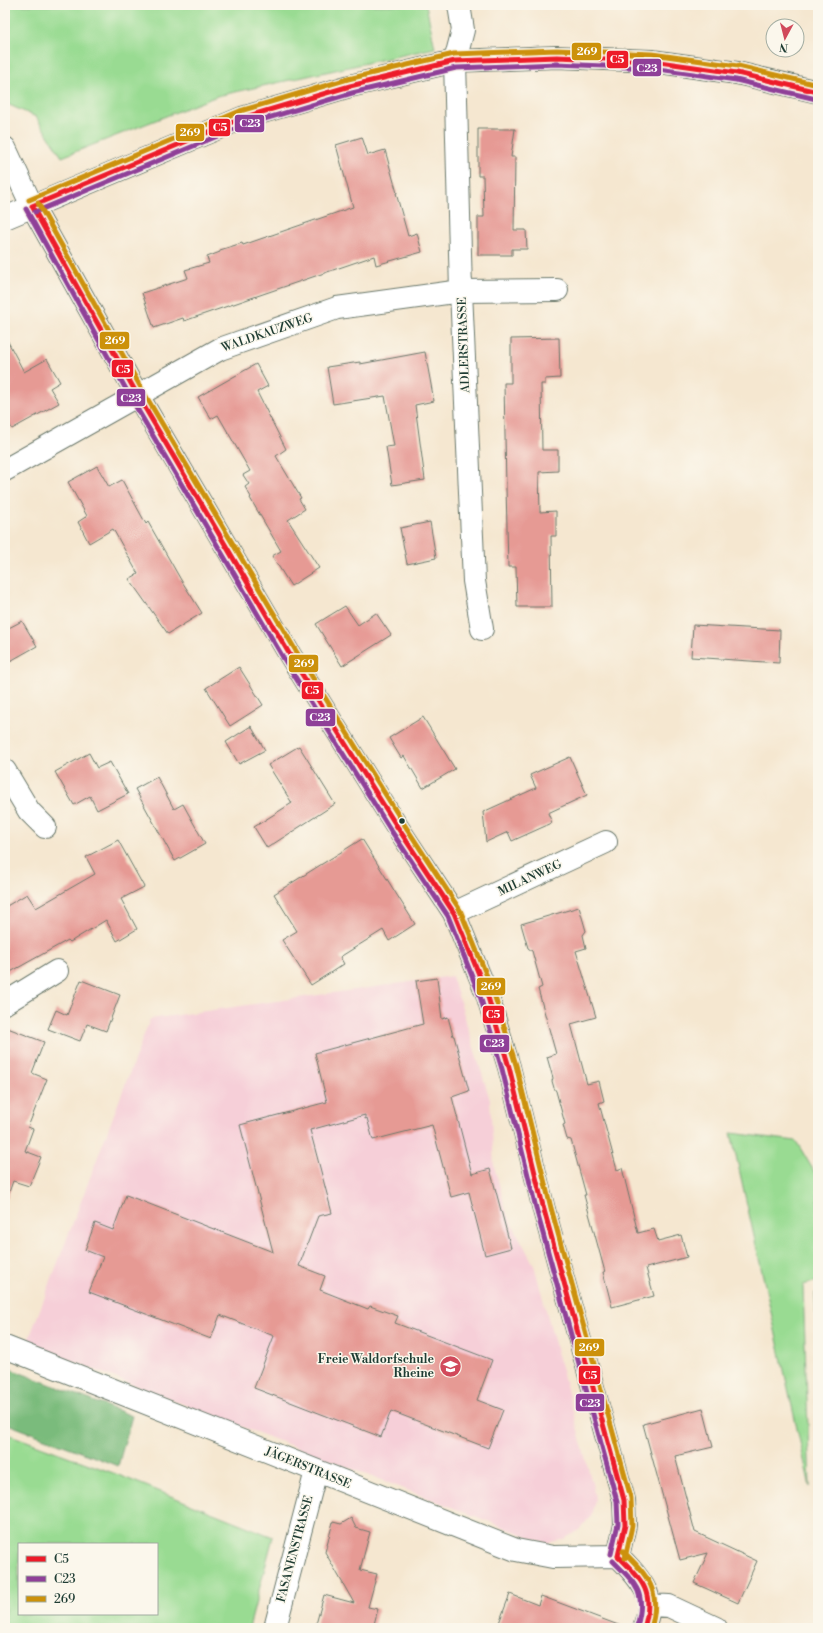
<svg xmlns="http://www.w3.org/2000/svg" width="823" height="1633" font-family="'Libre Bodoni',serif">
	<rect width="100%" height="100%" fill="#fbf7ec"/>
	<filter id="ink" filterUnits="userSpaceOnUse"><feTurbulence type="fractalNoise" baseFrequency=".025" numOctaves="2"/><feDisplacementMap in="SourceGraphic" scale="8" xChannelSelector="R" yChannelSelector="G"/><feConvolveMatrix kernelMatrix="1 2 1 2 8 2 1 2 1" color-interpolation-filters="sRGB"/></filter>
	<filter id="wash" filterUnits="userSpaceOnUse"><feTurbulence type="fractalNoise" baseFrequency=".012" numOctaves="4" result="noise"/><feDisplacementMap in="SourceGraphic" scale="16" xChannelSelector="R" yChannelSelector="G"/><feGaussianBlur stdDeviation="0.9" result="paint"/><feColorMatrix in="noise" values="0 0 0 0 0 0 0 0 0 0 0 0 0 0 0 0 0 1.4 0 .05"/><feComposite in="paint" operator="in"/></filter>
	<g filter="url(#wash)">
		<rect width="100%" height="100%" fill="#f5e7d0"/>
		<!-- built -->
		<path fill="#f6cfd8" d="M452 976 490 1100 494 1166 507 1214 534 1265 592 1483 595 1499 591 1516 579 1530 564 1539 547 1543 532 1538 27 1344 150 1019Z"/>
		<!-- green -->
		<path fill="#99db92" stroke="#5c8c63" fill-rule="evenodd" d="M5 5H426L435 48 217 96 62 157 36 117 5 103Z
			M731 1133 796 1141 818 1178V1281L803 1285 810 1487Z
			M5 1433 116 1474 273 1537 249 1628H5ZM19 1544H157V1614H19Z"/>
		<!-- forest -->
		<path fill="#7abb7c" stroke="#4c7c58" d="M818 1292V1370L815 1293Z
			M5 1367 132 1416 118 1466 5 1423Z"/>
		<g id="blocks">
			<!-- building -->
			<path fill="#e69a94" d="M478 129H515L511 157H515L514 230H526L527 249H512V255H478V217H484L483 176H478Z
				M362 137 368 155 385 150 397 193H396L408 236 417 233 422 252 376 265 374 256 184 321 183 318 154 328 142 293 188 278 185 270 209 263 207 257 220 252V250L242 243 243 245 353 207 336 145Z
				M5 336 24 372 47 359 60 382 50 388 59 403 12 429 5 416Z
				M559 338 560 378 545 379V384H541L542 450H558V471L539 472 540 512 556 511V536H551L552 607H517L516 567H508L506 487 504 383H511V339Z
				M425 352 434 401 415 405 425 480 392 485 386 447 394 446 385 396 333 404 327 367 360 362V364Z
				M256 364 268 386 257 392 286 449 276 456 301 498 299 499 305 509 288 520 319 568 291 586 272 556 281 551 250 498 251 497 245 487 249 484 243 475 250 471 218 415 211 419 198 397Z
				M97 466 109 487 122 480 146 524 148 522 181 580 202 613 168 634 129 579 138 574 113 529 89 543 78 522 87 516 68 482Z
				M430 522 436 558 407 564 400 528Z
				M345 606 358 625 376 613 391 635 342 666 316 624Z
				M22 621 37 646 5 664V630Z
				M693 625 780 630 779 663 691 657Z
				M239 667 263 705 230 726 206 688Z
				M423 717 455 769 423 788 404 756 401 758 389 738Z
				M251 726 265 750 239 764 226 742Z
				M299 746 335 804 267 848 254 827 292 803 268 765Z
				M89 753 97 768 110 762 128 794 97 810 90 796 74 805 55 772Z
				M570 757 587 795 548 813 552 823 512 841 508 832 486 842 483 812 536 788 530 775Z
				M157 777 174 809 183 804 205 844 175 861 135 789Z
				M362 839 415 924 389 941 383 930 340 957 344 964 311 985 282 940 297 931 274 894Z
				M118 840 144 887 121 899 137 929 117 941 106 920 70 942 68 940 5 975V907L27 894 36 908 95 874 86 857Z
				M579 907 586 931 583 935 586 948 576 951 596 1017 571 1024 587 1084 599 1081 604 1101 599 1103 617 1170 622 1168 638 1233 654 1229 658 1241 681 1235 687 1257 646 1268 654 1296 612 1307 603 1272H605L584 1195H586L571 1140 567 1139 563 1125 565 1124 556 1091 554 1088 552 1081 553 1078 547 1057 556 1054 538 989 542 987 532 951 528 948 521 924Z
				M437 978 442 1019 448 1017 453 1036H454L469 1091 452 1097 472 1174 490 1169 511 1248 485 1255 469 1192 451 1197 432 1125 373 1140 367 1118 365 1119V1115L310 1130 332 1213 318 1216 299 1266 325 1276 320 1290 368 1309 370 1306 398 1316 395 1323 492 1360 477 1400 503 1410 488 1448 391 1411 381 1437 254 1388 274 1336 220 1315 211 1339 89 1292 103 1257 85 1250 95 1223 113 1230 126 1195 273 1252 240 1125 327 1102 315 1053 423 1024 416 981Z
				M81 980 120 995 106 1031 87 1024 80 1041 48 1029 56 1010 67 1015Z
				M5 1027 44 1042 32 1073 47 1079 28 1127 33 1129 25 1151 41 1157 29 1186 13 1181 7 1198 5 1197Z
				M703 1408 713 1447 675 1456 695 1532 757 1561 738 1603 694 1583 708 1553 680 1560 643 1424Z
				M351 1518 356 1528 370 1532 360 1570 377 1574 368 1607 378 1609 373 1628H315L324 1595 354 1603 325 1552 333 1522 341 1524Z
				M510 1594 538 1605 541 1596 621 1626 620 1628H497Z"/>
		</g>
	</g>
	<g filter="url(#ink)">
		<use href="#blocks" fill-opacity="0" stroke="#6a786b" stroke-width="1"/>
		<g fill="none" stroke-linecap="round" stroke-linejoin="round">
			<defs>
				<path id="street" d="M459 5 463 30 455 61 461 291 474 581 482 629
					M5 148 32 206 138 396 290 655 396 825 454 913 487 994 509 1067 544 1210 624 1500 625 1525 618 1556
					M5 470 220 349 337 308 461 291 557 290
					M5 771 29 811 45 827
					M454 913 606 842
					M5 1003 57 971
					M5 1347 516 1550 553 1557 618 1556
					M618 1556C629 1567 651 1589 649 1606 649 1613 646 1621 644 1628
					M650 1605 669 1606 716 1628
					M275 1628 316 1471"/>
				<path id="secondary" d="M5 218 242 118 350 86 455 61 557 57 652 61 737 73 818 92"/>
			</defs>
			<!-- street casing -->
			<use href="#street" stroke="#6a786b" stroke-width="24"/>
			<!-- secondary casing -->
			<use href="#secondary" stroke="#6a786b" stroke-width="24"/>
			<!-- street -->
			<use href="#street" stroke="#fff" stroke-width="22"/>
			<!-- secondary -->
			<use href="#secondary" stroke="#fff" stroke-width="22"/>
			<defs>
				<path id="bus-1" d="M32 206 138 396 290 655 396 825 454 913 487 994 509 1067 544 1210 624 1500 625 1525 618 1556
					M32 206 242 118 350 86 455 61 557 57 652 61 737 73 818 92
					M618 1556C643 1581 655 1592 644 1628"/>
				<path id="bus-2" d="M26 209 132 400 284 659 390 829 448 916 480 996 502 1069 537 1212 617 1501 618 1524 611 1554
					M35 212 244 125 352 93 456 68 557 64 651 68 736 80 816 99
					M613 1561C636 1584 647 1593 637 1626"/>
				<path id="bus-3" d="M29 200 240 111 348 79 454 54 557 50 652 54 738 66 818 85
					M38 203 144 393 296 651 402 821 460 910 493 991 516 1065 551 1208 631 1498 632 1526 625 1558
					M623 1551C648 1576 662 1591 651 1628"/>
			</defs>
			<!-- bus-1 casing -->
			<use href="#bus-1" stroke="#fbf7ec" stroke-width="8"/>
			<!-- bus-2 casing -->
			<use href="#bus-2" stroke="#fbf7ec" stroke-width="8"/>
			<!-- bus-3 casing -->
			<use href="#bus-3" stroke="#fbf7ec" stroke-width="8"/>
			<!-- bus-1 -->
			<use href="#bus-1" stroke="#ed1b29" stroke-width="5"/>
			<!-- bus-2 -->
			<use href="#bus-2" stroke="#8f4098" stroke-width="5"/>
			<!-- bus-3 -->
			<use href="#bus-3" stroke="#cc910a" stroke-width="5"/>
		</g>
	</g>
	<!-- icons -->
	<defs>
		<symbol id="school-disc" viewBox="-11 -11 22 22"><circle r="9.5" fill="#d1495b" stroke="#fbf7ec"/><path d="M0-5L7-2L0 1L-7-2ZM-4 1L0 2.5L4 1V4Q0 6-4 4Z" fill="#fff"/></symbol>
	</defs>
	<g fill-rule="evenodd">
		<use href="#school-disc" x="438" y="1354" width="25" height="25"/>
	</g>
	<!-- markers -->
	<circle fill="#1f3d34" stroke="#fbf7ec" stroke-width="1.5" cx="402" cy="821" r="3.5"/>
	<g text-anchor="middle" dominant-baseline="central" stroke-width="3" stroke-linejoin="round" paint-order="stroke">
		<!-- street labels -->
		<g font-size="12" fill="#1f3d34" stroke="#fbf7ec">
			<text transform="translate(267 333) rotate(-19)">WALDKAUZWEG</text>
			<text transform="translate(464 345) rotate(-92)">ADLERSTRASSE</text>
			<text transform="translate(530 878) rotate(-25)">MILANWEG</text>
			<text transform="translate(308 1468) rotate(22)">JÄGERSTRASSE</text>
			<text transform="translate(295 1549) rotate(-75)">FASANENSTRASSE</text>
		</g>
		<!-- poi labels -->
		<g font-size="12" font-weight="bold" fill="#1f3d34" stroke="#fbf7ec" text-anchor="end">
			<text x="434" y="1359">Freie Waldorfschule<tspan x="434" dy="14">Rheine</tspan></text>
		</g>
	</g>
	<g stroke="#fbf7ec" stroke-width="1.5">
		<rect x="571" y="42" width="31" height="19" rx="4" fill="#cc910a"/>
		<rect x="606" y="50" width="23" height="19" rx="4" fill="#ed1b29"/>
		<rect x="632" y="58" width="30" height="19" rx="4" fill="#8f4098"/>
		<rect x="234" y="114" width="31" height="19" rx="4" fill="#8f4098"/>
		<rect x="208" y="118" width="23" height="19" rx="4" fill="#ed1b29"/>
		<rect x="175" y="123" width="30" height="19" rx="4" fill="#cc910a"/>
		<rect x="99" y="331" width="31" height="19" rx="4" fill="#cc910a"/>
		<rect x="111" y="359" width="23" height="19" rx="4" fill="#ed1b29"/>
		<rect x="116" y="388" width="30" height="19" rx="4" fill="#8f4098"/>
		<rect x="288" y="654" width="31" height="19" rx="4" fill="#cc910a"/>
		<rect x="301" y="681" width="23" height="19" rx="4" fill="#ed1b29"/>
		<rect x="305" y="708" width="31" height="19" rx="4" fill="#8f4098"/>
		<rect x="476" y="977" width="30" height="19" rx="4" fill="#cc910a"/>
		<rect x="482" y="1005" width="23" height="19" rx="4" fill="#ed1b29"/>
		<rect x="479" y="1034" width="31" height="19" rx="4" fill="#8f4098"/>
		<rect x="574" y="1338" width="31" height="19" rx="4" fill="#cc910a"/>
		<rect x="578" y="1365" width="23" height="20" rx="4" fill="#ed1b29"/>
		<rect x="575" y="1393" width="30" height="19" rx="4" fill="#8f4098"/>
	</g>
	<g font-size="11" text-anchor="middle" font-weight="bold" fill="#fff">
		<text x="587" y="55">269</text>
		<text x="617" y="63">C5</text>
		<text x="647" y="72">C23</text>
		<text x="250" y="127">C23</text>
		<text x="220" y="131">C5</text>
		<text x="190" y="136">269</text>
		<text x="115" y="344">269</text>
		<text x="123" y="373">C5</text>
		<text x="131" y="402">C23</text>
		<text x="304" y="667">269</text>
		<text x="312" y="694">C5</text>
		<text x="320" y="721">C23</text>
		<text x="491" y="990">269</text>
		<text x="493" y="1018">C5</text>
		<text x="494" y="1047">C23</text>
		<text x="589" y="1351">269</text>
		<text x="590" y="1379">C5</text>
		<text x="590" y="1407">C23</text>
	</g>
	<!-- margin -->
	<rect width="823" height="1633" fill="none" stroke="#fbf7ec" stroke-width="20"/>
	<!-- legend -->
	<rect x="18" y="1543" width="140" height="72" fill="#fbf7ec" stroke="#a3ada2"/>
	<rect x="26" y="1556" width="20" height="6" fill="#ed1b29" stroke="#a3ada2"/>
	<text x="54" y="1563" font-size="12" fill="#1f3d34">C5</text>
	<rect x="26" y="1576" width="20" height="6" fill="#8f4098" stroke="#a3ada2"/>
	<text x="54" y="1583" font-size="12" fill="#1f3d34">C23</text>
	<rect x="26" y="1596" width="20" height="6" fill="#cc910a" stroke="#a3ada2"/>
	<text x="54" y="1603" font-size="12" fill="#1f3d34">269</text>
	<!-- north arrow -->
	<g transform="translate(785 38) rotate(187)"><circle r="19" fill="#fbf7ec" stroke="#a3ada2"/>
	<path d="M0-3L7 15L0 10L-7 15Z" fill="#d1495b"/>
	<text y="-6" font-size="11" font-weight="bold" text-anchor="middle" fill="#1f3d34">N</text>
	</g>
</svg>
